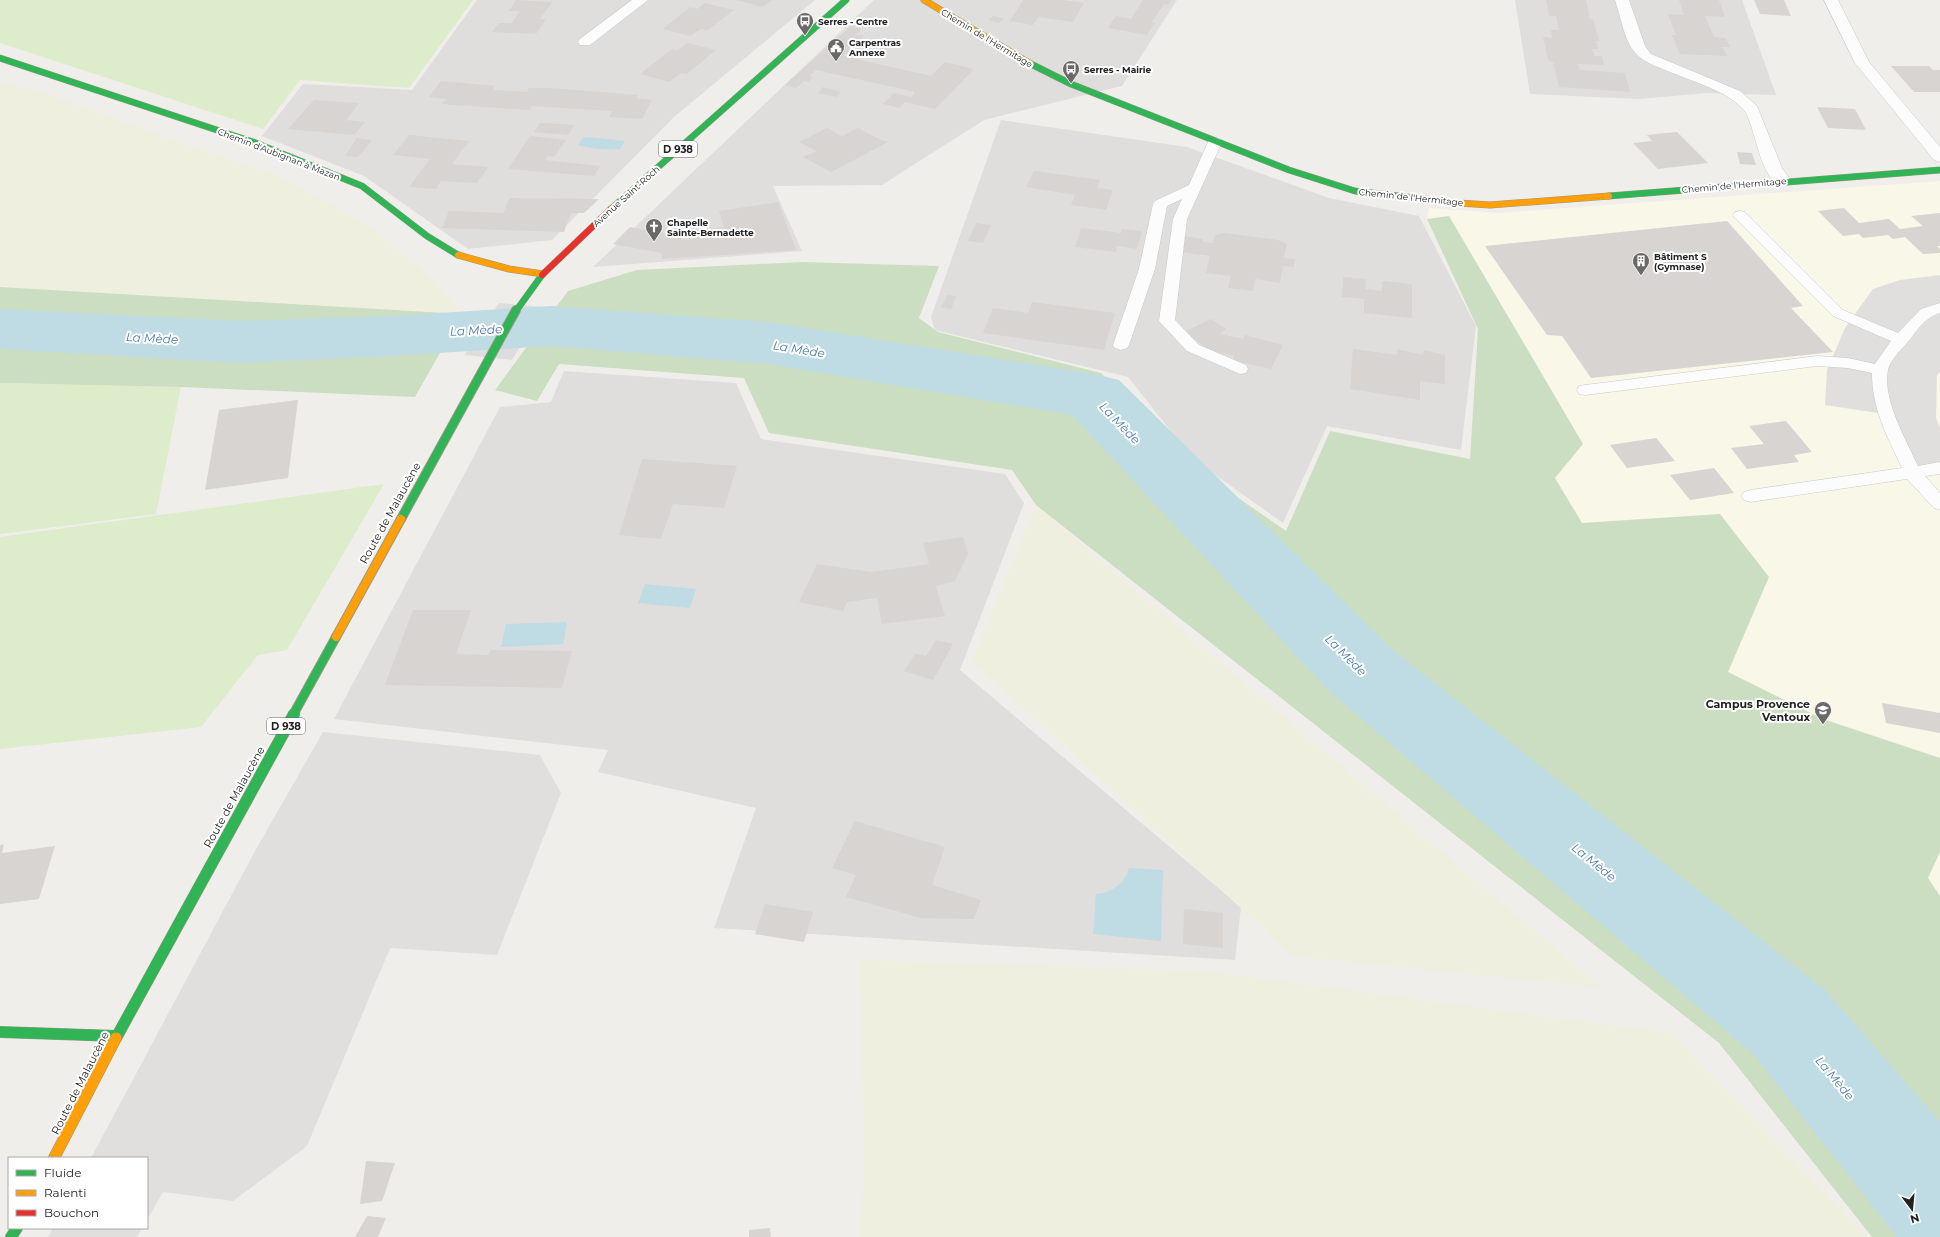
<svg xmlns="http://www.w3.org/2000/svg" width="1940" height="1237" font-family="Montserrat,sans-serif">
	<rect width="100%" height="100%" fill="#f0eeeb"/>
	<!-- residential -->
	<path fill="#dfdedc" d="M477 0H815L674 117 552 240 468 249 364 176 262 136 303 84 412 90Z
		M874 0H1177L1122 86 984 120 882 185 773 186 802 251 593 267Z
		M1515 0H1742L1776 95 1706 93 1639 99 1530 94Z
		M1001 120 1187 147 1329 198 1419 216 1476 326 1461 450 1327 426 1283 523 1193 459 1128 377 935 330 931 317Z
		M564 371 736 383 761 439 1005 474 1024 503 960 670 1241 907 1235 960 714 928 756 808 598 772 608 750 334 719 500 407 551 402Z"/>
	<!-- education -->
	<path fill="#f8f7e8" d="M1940 181V991L1470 459 1478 329 1427 219 1429 208 1497 213Z"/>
	<!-- farmland -->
	<path fill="#efefdf" d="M0 84 33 89 179 142 279 176 370 226 437 283 462 314 0 287Z
		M1036 505 1602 988 1293 956 971 661Z
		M860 960 1207 971 1671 1033 1869 1237H859L864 1175Z"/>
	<!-- grass -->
	<path fill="#ddeccb" d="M0 0H473L409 88 300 80 263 129 0 43Z
		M0 383 181 387 156 514 0 534Z
		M384 484 287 650 258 655 201 727 0 749V537Z"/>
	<!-- forest -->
	<path fill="#cbdec1" d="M1449 216 1583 444 1555 478 1582 523 1720 514 1769 577 1728 672 1823 719 1940 758V852L1928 878 1940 896V1237H1872L1719 1043 1036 505 1012 470 769 433 744 378 559 364 537 401 495 390 568 291 637 270 802 262 939 266 919 318 938 332 1101 373 1186 462 1286 531 1330 431 1470 459 1478 329 1427 219Z
		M0 287 462 314 415 397 181 387 0 383Z"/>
	<!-- parking -->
	<path fill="#e0dfde" d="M1940 275V372L1937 375 1936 418 1940 428V468L1913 474 1885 414 1825 405 1827 370 1845 328 1873 289 1900 280Z
		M323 732 540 755 561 793 497 955 390 948 307 1146 233 1201 163 1192 147 1220V1158H91L255 851Z
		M53 1228H142L137 1237H48Z"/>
	<!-- water -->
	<path fill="#bfdbe3" d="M589 137 625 141 620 149C606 150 592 149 578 145L583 138Z
		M645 584 696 589 690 608 638 603Z
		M567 622 563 644 501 647 506 624Z
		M1129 868 1163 870 1161 941 1093 934 1096 894C1111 894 1126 882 1129 868Z"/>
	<!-- pier -->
	<path fill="#dedddd" d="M499 303 544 307 512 360 465 355Z"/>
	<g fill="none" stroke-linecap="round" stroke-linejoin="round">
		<!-- river -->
		<path fill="#bfdbe3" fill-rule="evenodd" d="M551 306 768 322 1094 374 1119 380 1389 647 1825 990 1940 1122V1237H1897L1753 1054 1329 691 1072 415 768 364 551 346 391 356 240 363 0 349V309L240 321 391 316Z"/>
	</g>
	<!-- building -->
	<path fill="#d7d4d2" d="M516 0 552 2 540 19H546L536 34 492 32 499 23H512L520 11H509Z
		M736 0H773L762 7Z
		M1023 0H1063L1084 3 1073 22 1038 17 1033 25 1010 21Z
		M1143 0H1171L1168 5 1164 4 1152 22 1155 23 1147 35 1108 28 1116 16 1131 19Z
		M1546 0H1586L1590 19H1593L1599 41H1596L1598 49H1592L1594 56H1602L1604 65 1578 64 1580 70 1625 73 1630 92 1559 87 1553 62 1548 60 1543 37 1552 38 1551 30H1559L1556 16H1549Z
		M1679 0H1719L1725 17 1705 16 1714 37 1726 38 1730 47H1722L1727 56 1680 54 1672 35H1676L1668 14 1684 15Z
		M1754 0H1784L1791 16 1760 14Z
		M705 3 734 10 708 30 701 29 690 36 663 29 690 7 697 9Z
		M994 16 1004 19 998 23 989 20Z
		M851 26 862 29 855 35 864 36 843 56 931 76 945 62 974 69 935 109 905 102 899 108 883 104 894 93 911 97 915 92 816 70 809 76 813 77 808 82 804 81 796 88 785 85Z
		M687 43 716 50 687 74 681 73 669 82 640 74 672 49 677 51Z
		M1891 66H1929L1933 70H1940V92H1914Z
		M441 81 495 86 493 90 527 92 529 88H549L638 95 636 98 652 100 642 119 609 117 612 111 532 106 530 110 442 104 446 99 429 97Z
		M823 87 841 92 836 97 818 93Z
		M314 100 359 103 346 120 365 122 354 135 288 129Z
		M1817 107 1855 109 1866 130 1828 128Z
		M540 123 561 124 575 125 568 135 534 132Z
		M827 128 842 136 858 128 881 140 888 142 831 172 803 157 817 151 799 142Z
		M1677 132 1708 163 1658 169 1633 143 1652 141 1647 135Z
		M409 135 469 141 452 164 488 167 477 183 441 181 436 189 409 187 430 159 393 155Z
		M530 136 566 140 554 157 547 156 545 160 600 166 594 176 508 169Z
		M357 138 372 140 358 157 345 156Z
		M1737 152 1752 153 1756 165 1740 164Z
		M1034 171 1100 180 1097 188 1113 190 1106 210 1071 205 1075 195 1026 187Z
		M510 198 599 199 584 213H571L564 232 442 228 449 211 503 213Z
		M778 202 796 250 662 259V253L613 244 630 227 677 236 683 240 693 239 691 232 724 227 719 211Z
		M1844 208 1859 223 1889 219 1900 229 1923 226 1911 216 1940 213V246H1937L1940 249V253L1923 254 1905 237 1893 239 1888 235 1863 238 1859 234 1843 236 1818 211Z
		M1727 221 1803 306 1791 308 1833 352 1591 378 1562 336 1547 335 1485 246Z
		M976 223 991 225 983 243 968 241Z
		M1081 228 1121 233 1122 229 1142 231 1137 249 1117 246 1116 252 1075 247Z
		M1225 233 1278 240 1287 244 1284 258 1295 259 1294 267 1283 266 1280 283 1255 279 1253 291 1228 288 1231 276 1206 273 1210 256 1180 252 1184 236 1203 239V242L1213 243 1215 235Z
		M1343 277 1366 279 1365 289 1382 291V281L1412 284V318L1364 313V299L1342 297Z
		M947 295 956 296 951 309 941 307Z
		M1032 302 1115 313 1104 350 983 333 993 308 1028 313Z
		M1211 319 1226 329 1220 334 1243 339 1245 335 1283 345 1271 369 1233 360 1234 356 1209 350 1184 332Z
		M1353 349 1397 355V349L1423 355 1424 350 1445 355V384L1420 381V400L1350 389Z
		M298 400 288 478 205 490 219 410Z
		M1786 421 1812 452 1794 455 1799 462 1747 469 1731 448 1764 444 1749 426Z
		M1656 438 1675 461 1627 468 1610 445Z
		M642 459 737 466 724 508 673 504 661 539 619 535Z
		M1714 468 1734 493 1690 500 1670 475Z
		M963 537 968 554 955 581 936 586 945 616 882 624 877 598 847 602 843 611 799 602 817 564 871 572 929 564 923 543Z
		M413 610H471L456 654 488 655 491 650 572 651 562 688 385 685Z
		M936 640 953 644 933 680 904 671 915 654 926 656Z
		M1882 703 1940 713V733L1886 723Z
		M855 821 945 847 932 885 981 900 974 919 921 918 846 897 856 875 832 868Z
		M4 844 2 853 55 846 39 899 0 904V845Z
		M765 904 813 912 804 942 755 934Z
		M1184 909 1223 913V948L1183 944Z
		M366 1161 395 1163 382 1201 360 1204Z
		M367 1216 386 1218 378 1237H355Z
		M770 1228 771 1237H749V1230Z"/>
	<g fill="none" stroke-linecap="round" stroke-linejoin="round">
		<defs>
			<path id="lane" d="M1215 138 1220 139 1222 142 1187 219 1175 320 1199 345 1246 365 1248 369 1246 373 1240 374 1187 351 1159 321 1173 219 1182 199 1167 206 1155 269 1129 345 1127 348 1121 350 1115 348 1113 345 1139 269 1153 204 1155 201 1189 185 1208 142 1210 139Z
				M1740 211 1745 212 1843 310 1898 333 1921 309 1940 303V313C1925 317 1917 331 1907 343 1901 350 1890 360 1888 370 1882 399 1906 440 1918 466L1940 462V474L1925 476 1940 493V510L1934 508 1907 479 1750 502 1744 500 1741 496 1744 492 1750 490 1902 468C1887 436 1872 409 1872 373L1848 368 1817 366 1585 395 1579 394 1577 390 1579 386 1585 385 1817 356 1848 358 1875 364 1891 341 1833 316 1735 218 1733 215 1735 212Z"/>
			<path id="street" d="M632 0H648L590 45H580L578 42 580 39Z
				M1615 0H1629L1645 46 1651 54 1740 91 1757 106 1782 168 1791 181 1789 184C1759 192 1757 124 1743 109 1724 89 1691 81 1665 70 1651 64 1641 61 1632 49 1624 37 1620 14 1615 0Z
				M1824 0H1838L1869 62 1940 147V162L1934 160 1855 63Z"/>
			<path id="fast-far2" d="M0 58 253 142 362 186 427 236 458 255
				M1031 64 1071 84 1289 170 1355 191 1458 203
				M1609 196 1940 170
				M611 209 846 0
				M516 311 542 275"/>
			<path id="fast-far1" d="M401 519 516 310
				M293 715 336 637"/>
			<path id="fast" d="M0 1032 117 1036
				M116 1038 294 714
				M11 1237 17 1228"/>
			<path id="slow-far2" d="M924 0 1031 64
				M1458 203 1490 205 1609 196
				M458 255 509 269 543 274"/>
			<path id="slow-far1" d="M336 637 401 519"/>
			<path id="slow" d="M54 1158 116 1038"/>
			<path id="jam" d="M542 275 611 209"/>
		</defs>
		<!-- lane casing -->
		<use href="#lane" stroke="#c9c8c7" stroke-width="1"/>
		<!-- street casing -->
		<use href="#street" stroke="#c9c8c7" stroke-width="1"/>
		<!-- fast-far2 casing -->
		<use href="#fast-far2" stroke="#999a82" stroke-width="7"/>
		<!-- fast-far1 casing -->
		<use href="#fast-far1" stroke="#999a82" stroke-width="10"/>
		<!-- fast casing -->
		<use href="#fast" stroke="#999a82" stroke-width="12"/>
		<!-- slow-far2 casing -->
		<use href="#slow-far2" stroke="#999a82" stroke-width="7"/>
		<!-- slow-far1 casing -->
		<use href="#slow-far1" stroke="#999a82" stroke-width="10"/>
		<!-- slow casing -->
		<use href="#slow" stroke="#999a82" stroke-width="12"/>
		<!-- jam casing -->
		<use href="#jam" stroke="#999a82" stroke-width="7"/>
		<!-- lane -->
		<use href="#lane" fill="#fdfcfc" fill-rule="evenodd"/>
		<!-- street -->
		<use href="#street" fill="#fdfcfc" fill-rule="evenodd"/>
		<!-- fast-far2 -->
		<use href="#fast-far2" stroke="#30b455" stroke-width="6"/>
		<!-- fast-far1 -->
		<use href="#fast-far1" stroke="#30b455" stroke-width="8"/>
		<!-- fast -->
		<use href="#fast" stroke="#30b455" stroke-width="11"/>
		<!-- slow-far2 -->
		<use href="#slow-far2" stroke="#ff9f0a" stroke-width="6"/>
		<!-- slow-far1 -->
		<use href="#slow-far1" stroke="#ff9f0a" stroke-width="8"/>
		<!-- slow -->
		<use href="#slow" stroke="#ff9f0a" stroke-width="11"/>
		<!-- jam -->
		<use href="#jam" stroke="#e5322d" stroke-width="6"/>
	</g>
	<!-- icons -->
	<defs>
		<symbol id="bus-pin" viewBox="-11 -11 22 30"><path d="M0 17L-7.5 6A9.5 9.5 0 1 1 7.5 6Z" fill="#6a6968" stroke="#fff"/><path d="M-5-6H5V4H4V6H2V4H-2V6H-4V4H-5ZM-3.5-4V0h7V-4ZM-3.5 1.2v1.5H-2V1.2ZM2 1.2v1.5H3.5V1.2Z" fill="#fff"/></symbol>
		<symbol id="civic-pin" viewBox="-11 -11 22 30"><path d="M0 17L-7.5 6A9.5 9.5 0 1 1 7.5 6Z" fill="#6a6968" stroke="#fff"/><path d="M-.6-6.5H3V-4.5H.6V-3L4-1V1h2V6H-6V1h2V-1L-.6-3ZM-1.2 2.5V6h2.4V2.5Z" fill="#fff"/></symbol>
		<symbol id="church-pin" viewBox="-11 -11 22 30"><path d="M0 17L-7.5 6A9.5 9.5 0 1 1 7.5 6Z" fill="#6a6968" stroke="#fff"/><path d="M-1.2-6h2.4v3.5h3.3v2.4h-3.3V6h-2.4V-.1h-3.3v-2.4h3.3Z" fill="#fff"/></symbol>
		<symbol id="building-pin" viewBox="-11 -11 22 30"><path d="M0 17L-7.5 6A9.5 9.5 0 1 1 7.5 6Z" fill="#6a6968" stroke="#fff"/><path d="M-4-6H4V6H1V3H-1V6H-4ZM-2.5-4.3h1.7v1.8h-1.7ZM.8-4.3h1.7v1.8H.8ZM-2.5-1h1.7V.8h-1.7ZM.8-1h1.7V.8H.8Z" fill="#fff"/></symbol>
		<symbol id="school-pin" viewBox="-11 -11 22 30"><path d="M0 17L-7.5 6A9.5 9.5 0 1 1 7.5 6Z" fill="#6a6968" stroke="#fff"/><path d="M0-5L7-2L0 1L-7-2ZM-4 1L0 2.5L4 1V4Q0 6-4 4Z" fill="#fff"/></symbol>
	</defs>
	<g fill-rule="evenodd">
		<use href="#bus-pin" x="795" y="11" width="20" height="27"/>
		<use href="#civic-pin" x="826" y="37" width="20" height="27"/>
		<use href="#bus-pin" x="1061" y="59" width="20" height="27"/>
		<use href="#church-pin" x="644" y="217" width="20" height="27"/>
		<use href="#building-pin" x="1631" y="251" width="20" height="27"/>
		<use href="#school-pin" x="1813" y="700" width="20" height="27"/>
	</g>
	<g text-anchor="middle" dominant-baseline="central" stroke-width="4" stroke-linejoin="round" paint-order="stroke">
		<!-- far-poi labels -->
		<g font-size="9" font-weight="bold" fill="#222" stroke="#fff" text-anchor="start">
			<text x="818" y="21">Serres - Centre</text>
			<text x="849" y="42">Carpentras<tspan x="849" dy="10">Annexe</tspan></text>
			<text x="1084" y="69">Serres - Mairie</text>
			<text x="667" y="222">Chapelle<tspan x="667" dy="10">Sainte-Bernadette</tspan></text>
			<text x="1654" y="256">Bâtiment S<tspan x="1654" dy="10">(Gymnase)</tspan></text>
		</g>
		<!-- far-street labels -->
		<g font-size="9" fill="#222" stroke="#fff">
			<text transform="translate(987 38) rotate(31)">Chemin de l'Hermitage</text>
			<text transform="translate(279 154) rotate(21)">Chemin d'Aubignan à Mazan</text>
			<text transform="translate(1734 185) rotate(-5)">Chemin de l'Hermitage</text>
			<text transform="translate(626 196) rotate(-42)">Avenue Saint-Roch</text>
			<text transform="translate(1411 197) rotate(6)">Chemin de l'Hermitage</text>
		</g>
		<!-- shield labels -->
		<g fill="#fff" stroke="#646464" stroke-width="1">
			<rect x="659" y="141" width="38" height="16" rx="3"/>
			<rect x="267" y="718" width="38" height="16" rx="3"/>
		</g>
		<g font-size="10" font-weight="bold" fill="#222">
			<text x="678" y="149">D 938</text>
			<text x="286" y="726">D 938</text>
		</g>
		<!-- street labels -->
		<g font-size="11" fill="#222" stroke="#fff">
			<text transform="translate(390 513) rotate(-61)">Route de Malaucène</text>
			<text transform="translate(234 797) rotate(-61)">Route de Malaucène</text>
			<text transform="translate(80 1083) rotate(-63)">Route de Malaucène</text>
		</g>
		<!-- poi labels -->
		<g font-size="11" font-weight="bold" fill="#222" stroke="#fff" text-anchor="end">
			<text x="1810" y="704">Campus Provence<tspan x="1810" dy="13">Ventoux</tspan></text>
		</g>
		<!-- water labels -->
		<g font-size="12" font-style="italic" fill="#4a7aab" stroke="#fff">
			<text transform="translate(476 330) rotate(-3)">La Mède</text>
			<text transform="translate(152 338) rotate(3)">La Mède</text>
			<text transform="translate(799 349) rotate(9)">La Mède</text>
			<text transform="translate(1120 423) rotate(46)">La Mède</text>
			<text transform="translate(1346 655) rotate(45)">La Mède</text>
			<text transform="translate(1594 862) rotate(39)">La Mède</text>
			<text transform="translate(1835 1078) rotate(50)">La Mède</text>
		</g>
	</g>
	<!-- legend -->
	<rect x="8" y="1157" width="140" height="72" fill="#ffffff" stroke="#a7a7a7"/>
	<rect x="16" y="1170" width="20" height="6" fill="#30b455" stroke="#a7a7a7"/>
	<text x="44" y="1177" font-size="12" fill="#222222">Fluide</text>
	<rect x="16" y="1190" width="20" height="6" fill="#ff9f0a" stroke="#a7a7a7"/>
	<text x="44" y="1197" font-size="12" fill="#222222">Ralenti</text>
	<rect x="16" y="1210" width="20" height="6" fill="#e5322d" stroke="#a7a7a7"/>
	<text x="44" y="1217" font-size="12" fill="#222222">Bouchon</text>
	<!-- north arrow -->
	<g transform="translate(1912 1209) rotate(164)" stroke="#ffffff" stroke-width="3" paint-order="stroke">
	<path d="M0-3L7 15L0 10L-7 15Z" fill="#222222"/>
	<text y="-6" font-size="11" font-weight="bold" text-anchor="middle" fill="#222222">N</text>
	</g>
</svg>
